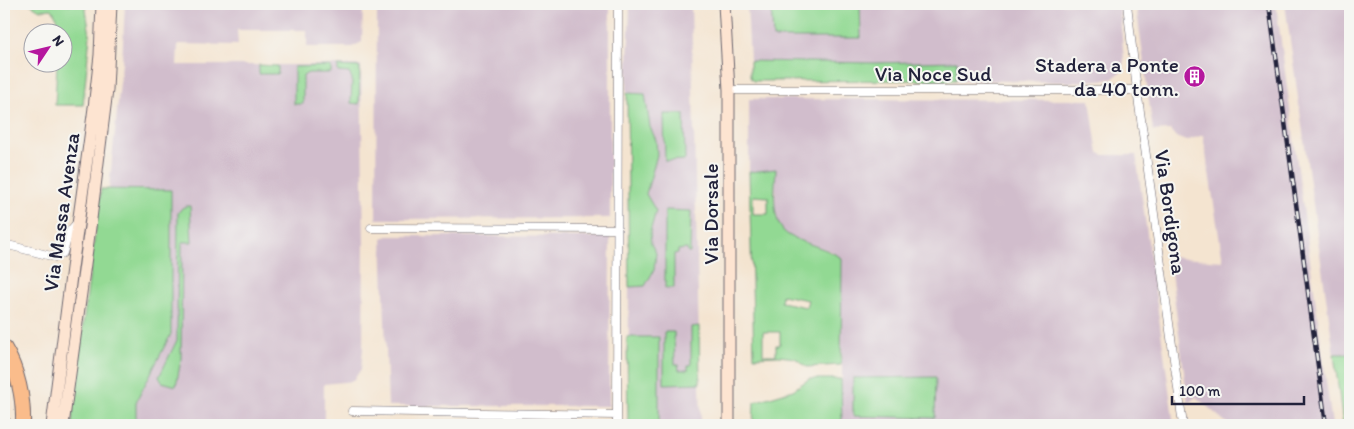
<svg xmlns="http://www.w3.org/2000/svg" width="1354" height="429" font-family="Itim,sans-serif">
	<rect width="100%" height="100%" fill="#f6f6f2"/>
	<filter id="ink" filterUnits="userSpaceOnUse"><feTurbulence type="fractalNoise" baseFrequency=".02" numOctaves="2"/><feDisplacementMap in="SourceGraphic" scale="10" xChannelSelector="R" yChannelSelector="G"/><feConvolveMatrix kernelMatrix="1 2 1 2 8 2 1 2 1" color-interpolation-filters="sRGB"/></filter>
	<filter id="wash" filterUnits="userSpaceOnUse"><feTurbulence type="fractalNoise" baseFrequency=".0096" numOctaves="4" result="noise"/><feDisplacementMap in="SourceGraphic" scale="20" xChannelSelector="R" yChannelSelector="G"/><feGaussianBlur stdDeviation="1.12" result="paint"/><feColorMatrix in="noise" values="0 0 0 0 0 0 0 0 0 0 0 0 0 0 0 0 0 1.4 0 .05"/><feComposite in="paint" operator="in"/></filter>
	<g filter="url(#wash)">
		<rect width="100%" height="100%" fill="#f4e4d0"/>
		<!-- industrial -->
		<path fill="#d1bdcc" d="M125 4H363L362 42 352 47H307V30H237L238 45 178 44 177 65H361L364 244 363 348 361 369 353 381 324 384V425H136V402L171 334V190L109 189 122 63Z
			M377 4H610V218L376 219Z
			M630 4H691L701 425H628L629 287 627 93Z
			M747 4H1119L1124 60 1121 72 1112 79 1070 82 956 80V61L875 63 750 61Z
			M1136 4H1276L1332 425H1229L1196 397 1188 403 1169 257 1223 261 1203 135 1186 141 1176 137 1170 130 1153 131Z
			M1285 4H1350V354H1334Z
			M749 99 1090 100 1097 148 1100 154 1104 155H1136L1174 425H842V258L831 251 790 237 780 229 775 209 776 170 749 172Z
			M388 236 610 237 609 406H388L382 238Z"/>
		<!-- green -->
		<path fill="#92d993" stroke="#5a7e67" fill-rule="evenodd" d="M30 4H85L90 35 83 105H55L57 63 62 62V32H57V18L52 9 40 10Z
			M771 4H860L861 38H773Z
			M750 61 875 63 957 61 956 80 753 81 750 77Z
			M259 65 278 66V74H259Z
			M331 66V73H308L303 76V104H294V67Z
			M338 66 360 67 359 104 351 103 352 78 349 73 338 72Z
			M627 93 645 94 650 127 656 140 657 155 646 194 656 211 650 232 651 244 656 253 654 270 645 286 629 287Z
			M664 114H684L685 160 665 161Z
			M776 169C775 190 769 227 792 237 809 245 826 248 842 258L841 365 807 367 795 358 779 356 754 357 749 172ZM753 196 768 197V214H753ZM782 295 808 300 806 307 781 302ZM763 332H780V345H776V355H763Z
			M101 189 171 190V334L136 402V425H72L75 385Z
			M186 206H190L192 242H182L181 360 176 386 162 382 159 377 177 340 178 213 182 208Z
			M665 210 691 211 690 253H688L687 249 678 250V253L674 254V288H665Z
			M699 326 700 383 664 384V332H674L675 364H678L679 370H688V365H691V327Z
			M627 337H659V425H628Z
			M1334 354H1350V425H1343Z
			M936 377 935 418 853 416V378Z
			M809 379H841L842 425H753L754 402 793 390Z"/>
	</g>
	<g filter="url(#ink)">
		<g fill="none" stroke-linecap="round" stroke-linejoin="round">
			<defs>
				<path id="street" d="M1127 4 1137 90 1183 425
					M729 90H1137
					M371 228 616 229
					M4 244 55 257 63 253 69 232 77 223
					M352 411 617 415
					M617 425 618 4"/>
				<path id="secondary" d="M724 4 729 90V425
					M52 425 72 268 94 108 100 55 102 4
					M63 425 90 227 107 90 111 4"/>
				<path id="highway" d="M4 347C18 370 24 399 23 425
					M4 424V425"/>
			</defs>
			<!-- street casing -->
			<use href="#street" stroke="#6c666f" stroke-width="9"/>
			<!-- secondary casing -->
			<use href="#secondary" stroke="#6c666f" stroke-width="13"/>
			<!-- highway casing -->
			<use href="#highway" stroke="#6c666f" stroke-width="16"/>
			<!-- street -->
			<use href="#street" stroke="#fff" stroke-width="8"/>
			<!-- secondary -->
			<use href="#secondary" stroke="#fde4d1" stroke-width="11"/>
			<!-- highway -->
			<use href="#highway" stroke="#fabc8b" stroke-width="14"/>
			<defs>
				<path id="rail" d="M1269 4 1326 425"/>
			</defs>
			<!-- rail casing -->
			<use href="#rail" stroke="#22223b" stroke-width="4.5"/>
			<!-- rail -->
			<use href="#rail" stroke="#f6f6f2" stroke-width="2.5" stroke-dasharray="8" stroke-linecap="butt"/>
		</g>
	</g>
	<!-- icons -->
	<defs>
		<symbol id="building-disc" viewBox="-11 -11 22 22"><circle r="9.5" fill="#b5179e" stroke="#f6f6f2"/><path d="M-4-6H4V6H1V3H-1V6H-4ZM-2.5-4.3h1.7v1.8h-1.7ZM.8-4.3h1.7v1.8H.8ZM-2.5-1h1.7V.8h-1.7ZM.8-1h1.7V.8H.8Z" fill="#fff"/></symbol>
	</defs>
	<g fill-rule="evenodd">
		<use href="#building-disc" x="1182" y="64" width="25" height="25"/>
	</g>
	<g text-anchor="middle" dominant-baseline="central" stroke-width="4" stroke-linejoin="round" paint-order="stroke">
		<!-- poi labels -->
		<g font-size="21" fill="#22223b" stroke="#f6f6f2" text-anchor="end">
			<text x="1179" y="64">Stadera a Ponte<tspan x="1179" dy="24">da 40 tonn.</tspan></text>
		</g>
		<!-- street labels -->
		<g font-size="21" fill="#22223b" stroke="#f6f6f2">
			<text x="933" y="73">Via Noce Sud</text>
			<text transform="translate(61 212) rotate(-82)">Via Massa Avenza</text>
			<text transform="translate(1171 212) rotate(82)">Via Bordigona</text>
			<text transform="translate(710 214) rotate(-90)">Via Dorsale</text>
		</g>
	</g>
	<!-- margin -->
	<rect width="1354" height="429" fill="none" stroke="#f6f6f2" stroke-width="20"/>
	<!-- north arrow -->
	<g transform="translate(48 48) rotate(55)"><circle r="24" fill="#f6f6f2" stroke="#a1a1a9"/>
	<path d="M0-4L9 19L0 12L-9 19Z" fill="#b5179e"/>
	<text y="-8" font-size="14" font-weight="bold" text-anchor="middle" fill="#22223b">N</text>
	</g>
	<!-- scale -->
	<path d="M1172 396v8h132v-8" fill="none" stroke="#22223b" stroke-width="2.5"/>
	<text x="1179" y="396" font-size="15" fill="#22223b" stroke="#f6f6f2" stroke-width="4" paint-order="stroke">100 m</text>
</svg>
